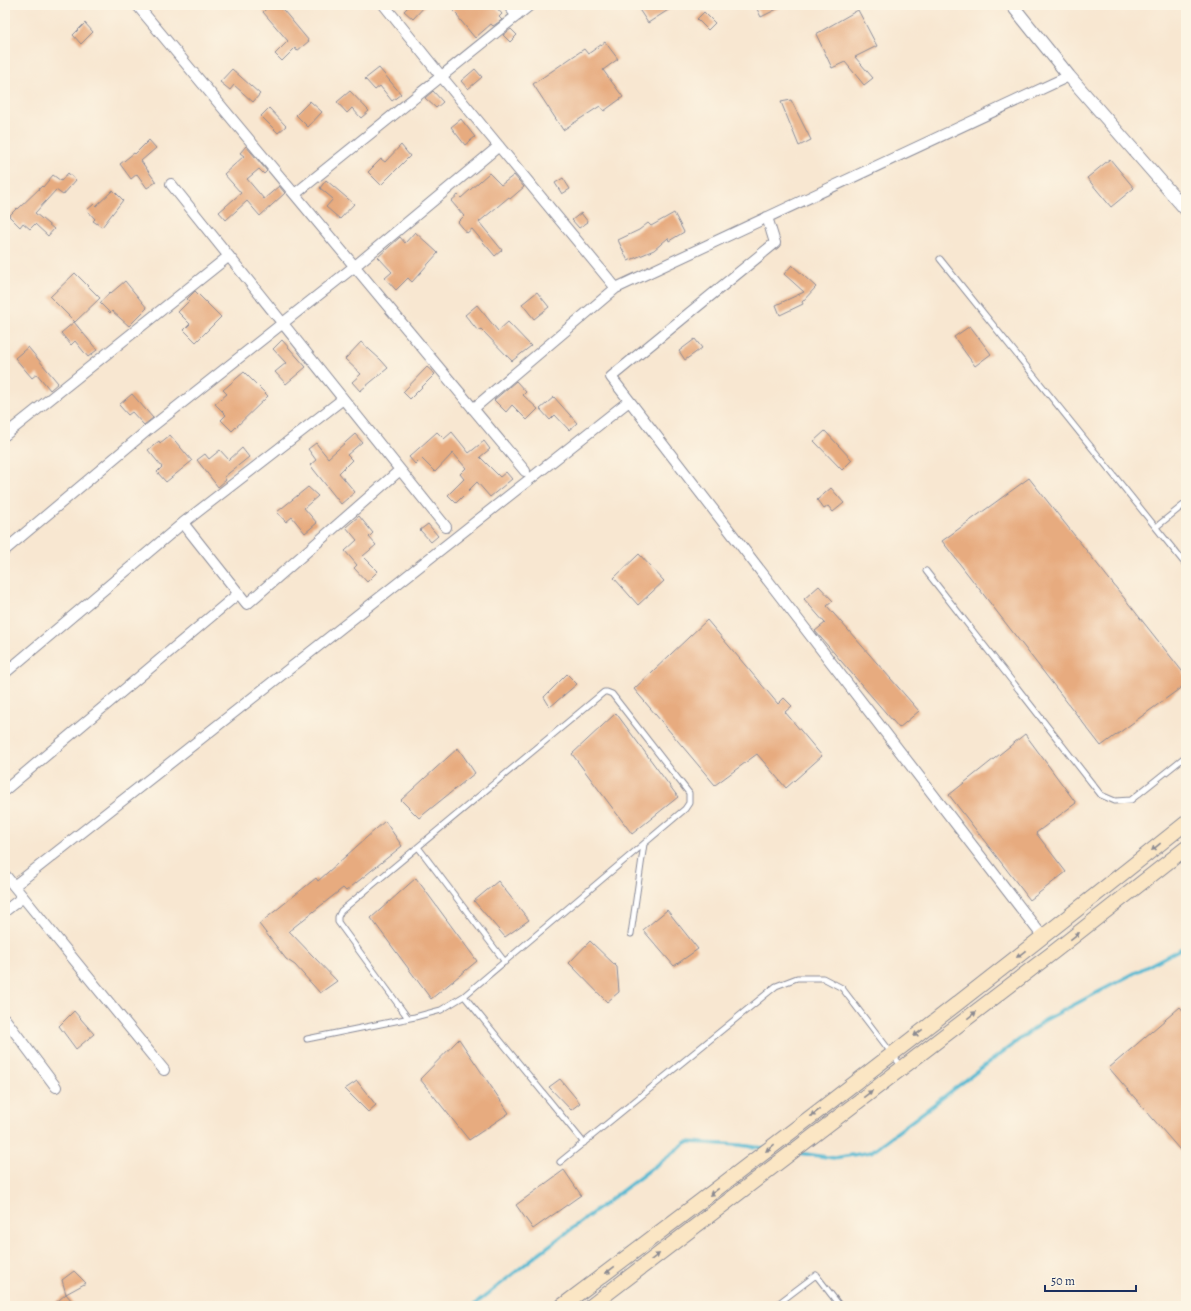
<svg xmlns="http://www.w3.org/2000/svg" width="1191" height="1311" font-family="Alegreya,serif">
	<rect width="100%" height="100%" fill="#fcf5e5"/>
	<filter id="ink" filterUnits="userSpaceOnUse"><feTurbulence type="fractalNoise" baseFrequency=".025" numOctaves="2"/><feDisplacementMap in="SourceGraphic" scale="8" xChannelSelector="R" yChannelSelector="G"/><feConvolveMatrix kernelMatrix="1 2 1 2 8 2 1 2 1" color-interpolation-filters="sRGB"/></filter>
	<filter id="wash" filterUnits="userSpaceOnUse"><feTurbulence type="fractalNoise" baseFrequency=".012" numOctaves="4" result="noise"/><feDisplacementMap in="SourceGraphic" scale="16" xChannelSelector="R" yChannelSelector="G"/><feGaussianBlur stdDeviation="0.9" result="paint"/><feColorMatrix in="noise" values="0 0 0 0 0 0 0 0 0 0 0 0 0 0 0 0 0 1.4 0 .05"/><feComposite in="paint" operator="in"/></filter>
	<g filter="url(#wash)">
		<rect width="100%" height="100%" fill="#f8e7d1"/>
		<g fill="none" stroke-linecap="round" stroke-linejoin="round">
			<!-- stream -->
			<path stroke="#55b9d3" stroke-width="3.5" d="M798 1153 834 1158 871 1152 1045 1020 1186 946
				M473 1306 538 1254 687 1142 739 1145 764 1148"/>
		</g>
		<g id="blocks">
			<!-- building -->
			<path fill="#e7ab7f" d="M270 5H279L309 41 297 51 295 48 282 61 275 54 288 41 263 12Z
				M410 5H426L413 19 404 11Z
				M448 5H494L502 14 499 17 502 20 493 26 491 24 475 38 457 16 458 15Z
				M636 5H676L648 23Z
				M755 5H785L761 17Z
				M858 10 877 46 855 57 873 78 864 85 845 62 832 68 816 34Z
				M704 12 715 23 708 30 697 19Z
				M85 23 93 32 81 44 73 35Z
				M511 29 517 35 510 42 503 35Z
				M605 42 618 59 603 70 623 97 604 111 600 106 563 130 533 84 584 49 588 54Z
				M379 68 401 94 392 101 380 86 375 90 365 79Z
				M232 69 260 94 253 102 234 85 230 90 220 82Z
				M475 69 482 77 468 89 461 81Z
				M350 91 369 111 361 118 352 108 347 113 337 102Z
				M433 91 443 102 436 108 425 98Z
				M791 100 811 140 799 146 781 102Z
				M310 101 322 112 308 127 296 115Z
				M269 108 286 126 278 133 261 116Z
				M461 119 475 137 465 145 451 127Z
				M149 140 156 148 141 161 156 182 147 188 137 174 131 179 120 164 134 153 135 154Z
				M401 145 410 156 381 185 368 172 381 159 385 162Z
				M246 146 267 171 264 174 259 169 247 179 264 199 279 186 285 193 260 216 247 201 226 220 219 212 241 193 224 174 244 156 240 153Z
				M1110 159 1134 188 1111 207 1087 178Z
				M68 173 76 180 63 195 56 190 35 213 54 229 48 236 35 224 30 229 23 223 20 227 9 216 17 208 18 209 42 186 43 187 53 175 61 181Z
				M489 173 501 185 514 175 524 187 510 199 509 197 479 222 502 250 495 256 472 229 467 233 458 222 464 216 451 201 458 195 461 198Z
				M563 178 570 189 562 194 555 183Z
				M326 180 354 204 340 219 326 207 333 199 320 188Z
				M113 190 123 200 102 227 93 221 95 219 87 210 94 204 96 206Z
				M581 213 588 222 579 228 572 220Z
				M674 213 684 232 669 241 668 238 654 250 628 261 618 240 639 230 648 223 651 226Z
				M415 232 438 253 412 282 408 278 396 290 385 278 392 272 378 257 400 237 405 243Z
				M792 265 816 287 802 302 803 304 780 315 776 305 804 292 784 274Z
				M75 273 100 298 75 322 50 297Z
				M125 281 147 308 129 326 112 311 110 313 100 303 110 292 111 293Z
				M195 291 221 317 196 342 184 330 190 324 178 312 189 301 187 299Z
				M537 292 549 307 534 319 522 304Z
				M477 305 498 331 508 322 531 346 512 361 481 329 478 331 465 315Z
				M74 322 97 350 88 357 75 341 71 345 61 333Z
				M970 326 991 354 975 366 954 337Z
				M695 339 702 348 685 360 679 351Z
				M282 340 306 367 286 384 275 372 286 363 273 349Z
				M361 342 381 360 388 368 360 391 352 382 361 374 345 359Z
				M28 347 58 383 50 390 37 374 32 378 15 358Z
				M427 367 435 374 410 399 403 392Z
				M244 372 268 396 232 431 221 420 226 415 215 404 227 394 223 390Z
				M516 381 526 392 523 395 538 409 527 420 512 405 506 412 494 400Z
				M132 394 153 418 144 425 132 412 128 415 119 405Z
				M554 397 577 423 569 430 555 415 550 420 540 409Z
				M825 431 852 460 842 470 814 441Z
				M437 432 444 439 452 432 469 453 484 441 490 449 480 457 500 477 506 472 512 479 490 497 477 482 456 503 448 495 464 479 460 474 466 468 453 453 435 472 421 458 415 464 409 457Z
				M355 434 362 442 347 455 352 460 339 473 355 492 341 504 310 465 316 460 308 449 316 443 328 458Z
				M170 435 192 461 166 482 157 472 162 467 148 450 159 441 160 443Z
				M242 448 249 457 224 477 226 480 218 487 197 460 205 454 209 459 220 450 229 460Z
				M1029 478 1186 676V684L1101 746 942 541Z
				M308 487 318 496 304 508 317 523 305 533 292 517 286 522 277 512Z
				M831 488 844 503 833 512 828 506 824 509 817 500Z
				M359 516 373 533 369 537 376 545 363 556 378 571 367 582 354 568 357 565 345 551 357 540 346 527Z
				M428 524 438 536 431 542 420 530Z
				M639 554 664 581 638 605 614 578Z
				M819 586 833 601 827 606 919 711 899 728 815 631 825 623 804 599Z
				M707 620 778 704 784 698 792 706 785 712 822 756 786 788 757 754 715 785 634 689Z
				M567 674 577 684 550 707 544 697Z
				M616 713 678 797 632 834 572 754Z
				M1025 734 1076 803 1036 833 1066 872 1030 900 949 795Z
				M458 748 475 773 419 818 401 800Z
				M385 821 402 846 346 891 343 888 289 931 337 981 320 993 295 965 286 959 259 924 316 878 318 881Z
				M416 878 477 961 431 999 371 918Z
				M498 881 529 920 505 937 474 901Z
				M667 910 698 949 674 966 643 930Z
				M590 941 617 967 619 992 607 1002 569 963Z
				M1180 1007 1186 1014V1157L1109 1068Z
				M74 1011 94 1034 76 1049 59 1026Z
				M459 1039 509 1113 469 1140 420 1079Z
				M560 1079 580 1103 571 1110 549 1087Z
				M357 1081 376 1105 368 1112 345 1089Z
				M564 1170 581 1195 533 1229 516 1205Z
				M74 1271 86 1283 66 1294 62 1280Z
				M66 1294 76 1306H52Z"/>
		</g>
	</g>
	<g filter="url(#ink)">
		<use href="#blocks" fill-opacity="0" stroke="#8a8b98" stroke-width="1"/>
		<g fill="none" stroke-linecap="round" stroke-linejoin="round">
			<defs>
				<path id="service" d="M940 259 1186 565
					M1156 527 1186 503
					M926 571 1101 795 1115 801 1131 800 1186 756
					M418 847 505 962
					M631 934 644 844
					M464 996 584 1143
					M307 1039 415 1017 441 1010 464 996 685 809 689 803V793L612 694 607 692H604L341 911 338 917V922L408 1018
					M560 1162 776 986 797 978H823L842 988 902 1067
					M775 1306 816 1275 840 1306"/>
				<path id="minor" d="M137 5 525 471
					M384 5 441 76 616 288
					M508 5 517 16
					M171 184 446 527
					M295 194 530 5
					M767 217 775 243 611 377 1043 937
					M473 409 616 288 1069 76
					M5 435 229 256
					M183 523 247 604 400 470
					M5 550 149 429 355 266 499 146
					M5 673 183 523 343 399
					M5 790 239 593
					M5 875 164 1070
					M14 886 629 401
					M5 911 23 897
					M5 1019 56 1087"/>
				<path id="tertiary" d="M1012 5 1069 76 1186 210"/>
				<path id="secondary" d="M562 1306C772 1148 981 987 1186 823
					M591 1306 1055 951 1186 848"/>
			</defs>
			<!-- service casing -->
			<use href="#service" stroke="#8a8b98" stroke-width="7"/>
			<!-- minor casing -->
			<use href="#minor" stroke="#8a8b98" stroke-width="12"/>
			<!-- tertiary casing -->
			<use href="#tertiary" stroke="#8a8b98" stroke-width="14"/>
			<!-- secondary casing -->
			<use href="#secondary" stroke="#8a8b98" stroke-width="16"/>
			<!-- service -->
			<use href="#service" stroke="#fff" stroke-width="5"/>
			<!-- minor -->
			<use href="#minor" stroke="#fff" stroke-width="10"/>
			<!-- tertiary -->
			<use href="#tertiary" stroke="#fff" stroke-width="12"/>
			<!-- secondary -->
			<use href="#secondary" stroke="#fbe6c4" stroke-width="14"/>
		</g>
		<!-- one-way arrows -->
		<defs><path id="oneway-solid" d="M-6-.8H1V-3.2L6.5 0L1 3.2V.8H-6Z"/></defs>
		<g fill="#8b8a91">
			<use href="#oneway-solid" transform="translate(1156 847) rotate(141)"/>
			<use href="#oneway-solid" transform="translate(1075 936) rotate(-38)"/>
			<use href="#oneway-solid" transform="translate(1021 954) rotate(142)"/>
			<use href="#oneway-solid" transform="translate(972 1015) rotate(-38)"/>
			<use href="#oneway-solid" transform="translate(918 1033) rotate(142)"/>
			<use href="#oneway-solid" transform="translate(868 1094) rotate(-37)"/>
			<use href="#oneway-solid" transform="translate(815 1113) rotate(142)"/>
			<use href="#oneway-solid" transform="translate(770 1148) rotate(141)"/>
			<use href="#oneway-solid" transform="translate(714 1192) rotate(143)"/>
			<use href="#oneway-solid" transform="translate(655 1257) rotate(-37)"/>
			<use href="#oneway-solid" transform="translate(610 1270) rotate(143)"/>
		</g>
	</g>
	<!-- margin -->
	<rect width="1191" height="1311" fill="none" stroke="#fcf5e5" stroke-width="20"/>
	<!-- scale -->
	<path d="M1045 1285v6h91v-6" fill="none" stroke="#1b2f5e" stroke-width="2"/>
	<text x="1051" y="1285" font-size="12" fill="#1b2f5e" stroke="#fcf5e5" stroke-width="3" paint-order="stroke">50 m</text>
</svg>
